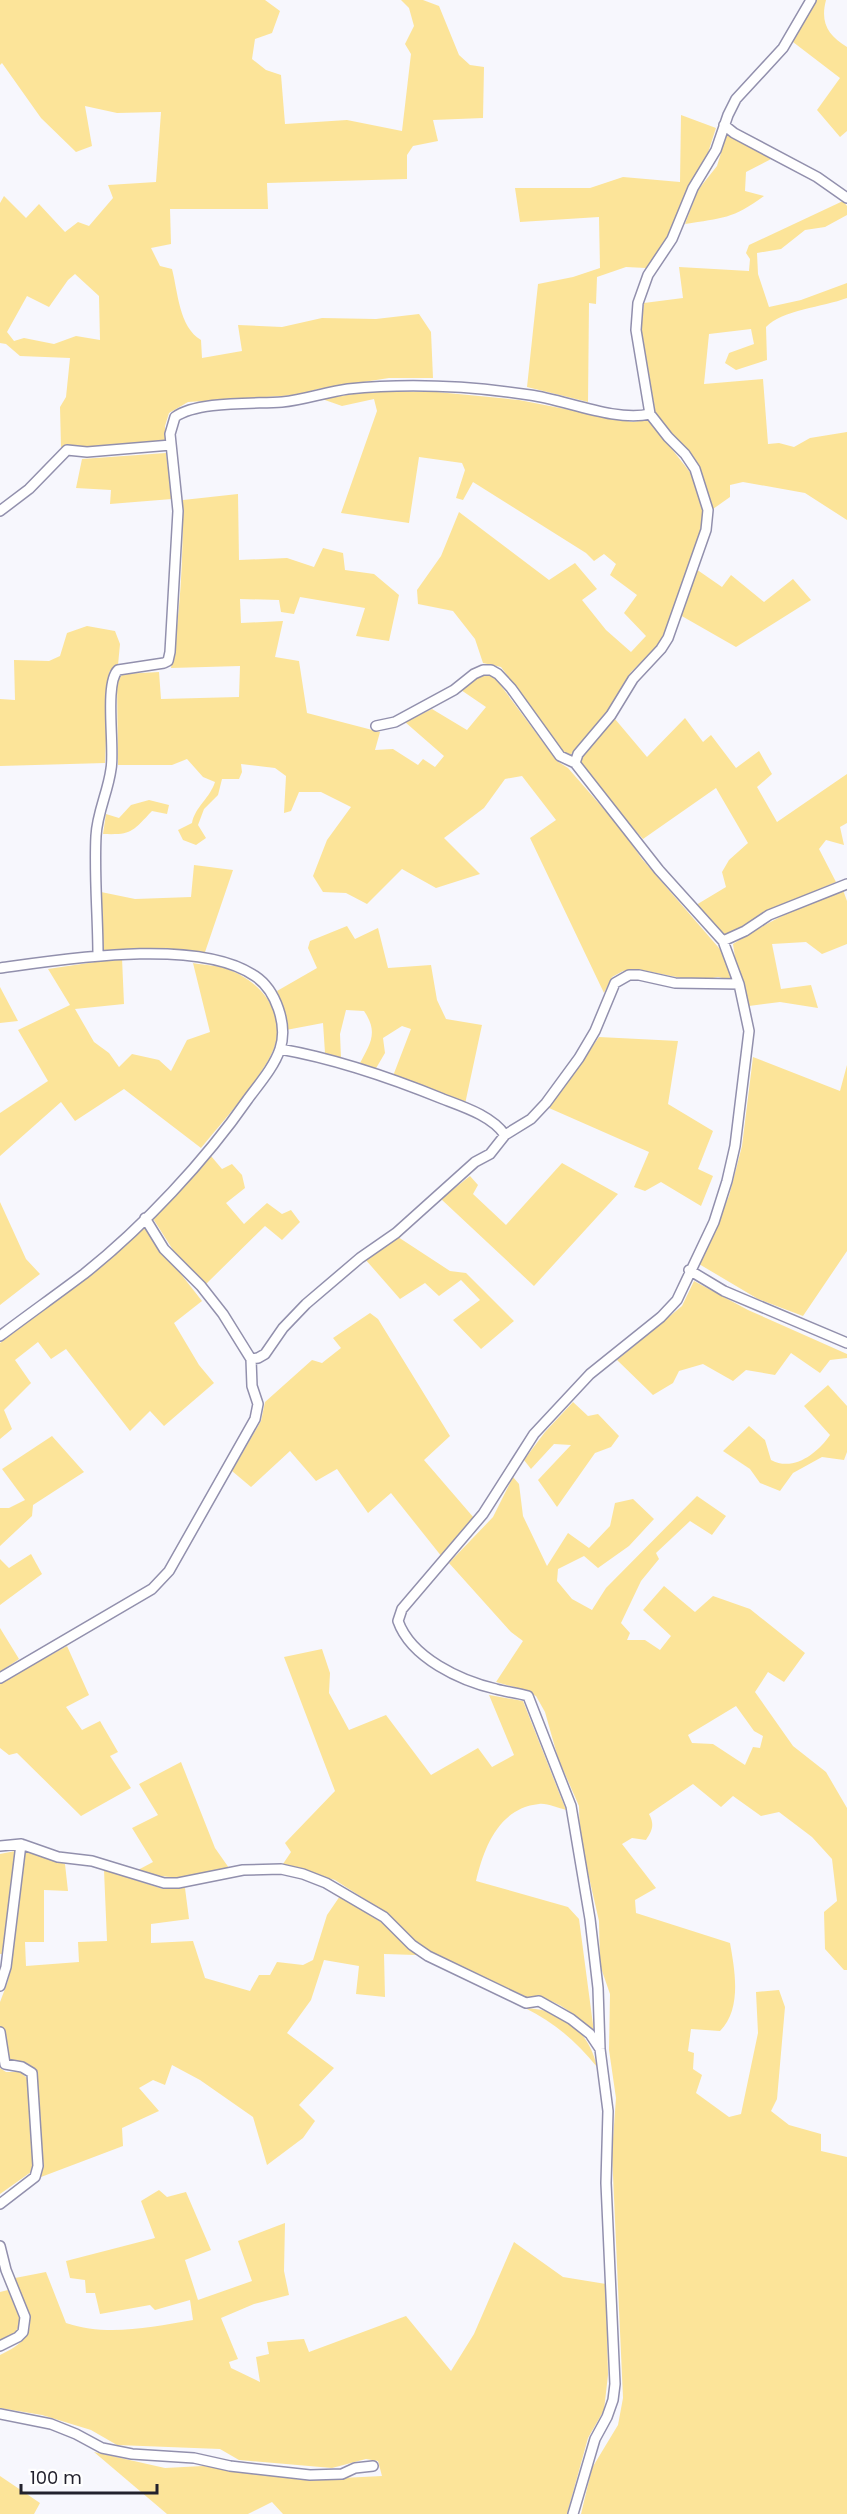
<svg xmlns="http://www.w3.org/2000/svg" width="847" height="2514" font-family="Poppins,sans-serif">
	<rect width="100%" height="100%" fill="#f7f7fd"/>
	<!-- green -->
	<path fill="#fce499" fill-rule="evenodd" d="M0 0H265L280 11 272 33 255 39 252 59 266 70 281 75 285 124 347 120 402 131 411 54 405 44 414 26 409 8 401 0H423L439 6 459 55 470 65 484 67 483 118 433 120 438 141 413 146 407 155V179L267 183 268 209H170L171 244 151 248 160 266 172 269C178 292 179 327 201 340L202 358 242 351 238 325 282 327 322 318 376 319 419 314 431 332 433 378H389L318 389 297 395 188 402 169 413 165 426V441L81 447H61L60 407 66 397 70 358 20 356 6 344 0 343V203L4 196 26 218 39 204 65 232 78 222 89 226 113 198 108 185 156 182 161 112 117 113 85 106 92 146 76 152 41 118 2 63 0 65ZM75 274 99 296 100 340 76 336 54 344 24 338 14 341 7 332 27 296 49 307 68 280Z
		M814 0H826C820 23 828 35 847 47V131L840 137 817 110 840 78 793 42Z
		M681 115 716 128 705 162 687 189 673 229 660 254 646 268 626 267 597 277 596 304 589 303 588 402 527 387 538 284 573 277 600 268 599 217 520 222 515 188H590L623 177 680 182Z
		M727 133 775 157 746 172 745 191 764 196C733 219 722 218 685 224L698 190 717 166Z
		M843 201 847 206V215L825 227 805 230 781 249 757 253 758 274 769 307 801 300 847 283V298C823 307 782 310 766 327L767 360 736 370 725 363 729 353 754 344 751 329 709 334 704 384 763 379 768 444 779 443 794 447 810 438 847 432V520L805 493 743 482 730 485V497L713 509 703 477 691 454 670 434 656 416 641 329 644 303 683 298 679 267 749 271 750 259 746 253 749 245Z
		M371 391 437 392 519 400 632 422 649 420 693 476 702 502 703 525 665 633 657 647 631 672 613 704 583 743 570 755 563 751 501 667 483 663 475 639 453 611 418 604 417 590 441 556 459 512 549 580 575 563 597 589 582 600 606 630 631 652 646 636 624 613 637 595 610 575 616 564 604 554 594 561 586 553 473 482 463 500 456 498 465 470 462 463 419 457 409 523 341 513 377 411 374 399 342 406 322 399Z
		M166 453 172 499 110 504 111 490 76 488 82 459Z
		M238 494 239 560 287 558 314 567 323 548 343 553 345 570 374 574 399 595 389 641 356 636 365 608 300 597 294 614 281 612 279 600 240 599 241 623 283 621 275 657 299 661 307 713 380 732 375 750 393 749 418 765 423 759 435 767 444 756 405 722 432 709 467 730 486 707 461 690C472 680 478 673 493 675L557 761 568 768 622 830 642 859 725 955 735 981 718 977 696 981 637 969 623 971 612 977 604 993 530 838 556 820 522 776 505 779 484 808 444 838 480 874 436 888 402 869 367 904 346 893 323 892 313 876 327 840 351 807 321 792H299L291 811 284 813 286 776 275 768 241 764 242 772 239 779H222L218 795 204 809 198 825 206 838 196 845 183 840 178 830 192 823C195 807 210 798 215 782L203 777 187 759 172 765H118L117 680 123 674 159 672 161 699 239 697 240 666 171 668C181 612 183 556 183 500Z
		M696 569 722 587 731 575 764 602 793 579 811 600 736 647 680 615Z
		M87 626 115 631 120 644 118 665 109 672 105 763 0 766V699L15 700 14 660 49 661 60 656 67 633Z
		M685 718 703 742 711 735 736 768 759 751 772 774 757 787 777 822 847 774V823L840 827 844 845 826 840 819 849 836 882 760 914 746 926 724 937 696 905 726 887 722 872 729 860 748 843 716 788 643 839 604 796 580 763 585 751 615 719 647 757Z
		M149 800 169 805 167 814 152 811C132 832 132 835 103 834L106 814 119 818 131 805Z
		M194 865 233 870 204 955 141 949 102 952 101 892 135 899 191 897Z
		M843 890 847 901V944L822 954 806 942 772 944 781 989 811 985 818 1008 780 1002 749 1006 736 964 733 944C767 922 804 904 843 890Z
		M347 926 355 939 378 928 388 968 431 965 437 1000 446 1019 482 1025 465 1104 393 1076 411 1029 402 1026 383 1038 385 1053 375 1070 359 1065C370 1044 379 1033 364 1011L346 1010 340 1034 341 1058 325 1053 323 1023 286 1030 284 1010 277 991 317 968 308 948 310 941Z
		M122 958 124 1004 75 1009 94 1042 109 1053 119 1067 132 1054 159 1060 171 1071 187 1040 210 1032 193 963C203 965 215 965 224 968 257 978 288 1011 274 1048 263 1077 222 1122 201 1148L124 1089 75 1121 61 1102 0 1156V1113L48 1081 18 1030 70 1005 48 969Z
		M0 987 18 1021 0 1023Z
		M599 1037 678 1041 668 1104 713 1131 698 1169 713 1176 701 1206 661 1182 645 1191 634 1187 649 1152 549 1108Z
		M753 1057 840 1091 847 1065V1251L803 1316 758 1299 699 1264 729 1196 742 1146Z
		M211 1156 222 1169 232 1164 242 1175 245 1188 226 1203 244 1224 267 1203 282 1214 291 1210 300 1222 282 1240 265 1226 206 1284 173 1250 152 1217Z
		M562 1163 618 1194 534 1286 441 1199 470 1176 478 1185 473 1194 506 1225Z
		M0 1202 26 1259 40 1274 0 1305Z
		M144 1227 202 1301 174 1323 199 1365 214 1383 164 1426 150 1411 130 1431 66 1349 51 1359 38 1342 15 1360 31 1383 4 1410 12 1429 0 1439V1343L84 1280Z
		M398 1237 450 1271 466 1273 514 1321 481 1349 453 1320 480 1300 461 1280 439 1296 425 1283 400 1299 365 1259Z
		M694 1281 748 1310 847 1354V1358L830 1360 820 1373 791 1353 775 1375 746 1370 733 1381 703 1364 679 1371 673 1383 653 1395 617 1360 682 1306Z
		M370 1313 378 1319 450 1436 424 1460 474 1518 442 1557 391 1493 368 1513 337 1469 316 1481 290 1451 251 1487 232 1471 261 1421 265 1402 312 1360 322 1363 341 1348 333 1338Z
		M828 1385 847 1406V1452L844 1460 822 1457 793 1473 780 1491 760 1483 750 1469 723 1451 749 1426 765 1440 771 1460C793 1472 817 1454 830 1435L804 1406Z
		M573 1402 588 1416 598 1414 619 1436 611 1447 595 1453 557 1507 538 1480 571 1445 554 1444 531 1469 524 1460 545 1432Z
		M52 1436 84 1472 33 1505 32 1516 0 1546V1508H9L25 1500 2 1469Z
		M513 1477 519 1484 523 1516 547 1566 568 1533 589 1548 610 1526 615 1503 633 1499 654 1519 629 1546 598 1568 584 1556 558 1569 557 1581 572 1599 592 1610 606 1588 697 1496 726 1516 712 1535 690 1521 656 1553 659 1559 641 1581 621 1623 630 1633 627 1640H645L660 1650 671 1636 643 1610 664 1586 695 1612 713 1596 750 1609 805 1653 784 1682 768 1672 755 1692 793 1746 826 1772 847 1808V1970H844L825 1949 824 1912 837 1901 832 1859 812 1837 779 1812 761 1816 733 1796 721 1807 693 1784 649 1814C655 1825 652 1831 646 1840L632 1838 622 1844 656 1888 635 1900 636 1913 730 1943C735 1971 742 2009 720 2031L691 2029 688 2051 694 2053 693 2069 702 2075 696 2093 729 2117 741 2114 758 2033 756 1992 779 1990 785 2007 777 2099 771 2111 789 2125 821 2134V2151L847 2157V2514H581L592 2468 618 2425 623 2398 612 2153 616 2098 609 2050 610 1994 600 1965 599 1921 580 1838 579 1806 558 1758 545 1712 536 1696 521 1689 496 1682 523 1641 511 1632 449 1563 493 1517ZM736 1706 754 1731 763 1736 760 1748 753 1747 745 1765 713 1744 692 1743 688 1735Z
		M31 1554 42 1574 0 1605V1559L9 1568Z
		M0 1628 19 1659 0 1672Z
		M67 1646 89 1695 66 1707 82 1730 100 1721 118 1752 110 1756 131 1788 81 1816 17 1753 9 1755 0 1748V1683Z
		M322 1649 330 1673 329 1693 349 1730 386 1715 431 1775 478 1748 492 1767 514 1755 489 1695 523 1701 566 1810C558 1808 547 1803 539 1804 499 1808 484 1847 476 1881L568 1907 579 1919 594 2032C574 2014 555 1996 527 1997L432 1955 413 1943 388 1914 335 1880 283 1864 291 1852 285 1843 335 1791 284 1657Z
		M181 1762 215 1848 229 1868C192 1876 175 1883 138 1870L153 1862 132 1828 158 1815 139 1784Z
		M15 1851 3 1954H0V1854Z
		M25 1851 65 1864 68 1891 44 1890V1942H25L26 1966 79 1962 78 1942 107 1941 104 1870 163 1889 185 1888 189 1919 151 1924V1943L193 1941 205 1978 250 1991 259 1975H270L277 1962 303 1965 313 1960 327 1915 340 1896 387 1926 417 1955 384 1954 385 1997 356 1994 359 1966 324 1960 311 2000 287 2033 334 2068 299 2105 315 2121 303 2138 267 2165 253 2117 200 2080 172 2065 165 2085 153 2080 139 2088 159 2111 122 2128 123 2146 41 2177 36 2071 28 2064H11L7 2061 6 2035 0 2026V2002L8 1981Z
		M525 2008C562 2009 589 2031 597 2067 577 2042 554 2022 525 2008Z
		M0 2068 6 2072H20L28 2079 34 2155 31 2172 0 2194Z
		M159 2190 167 2197 186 2192 211 2250 185 2260 198 2300 252 2281 238 2241 285 2223 284 2271 289 2295 254 2304 221 2318 238 2359 229 2362 231 2368 260 2382 256 2357 269 2354 267 2342 304 2339 309 2352 406 2316 451 2371 474 2334 514 2242 563 2277 606 2284 608 2375 604 2410 588 2438 567 2514H283L272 2502 248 2514H167L94 2452 165 2468 203 2466 302 2480 382 2476 378 2461 366 2459 332 2468 239 2460 220 2449 117 2445 91 2430 42 2415 0 2408V2355C46 2334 29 2315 15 2278L46 2272 66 2323C108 2337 150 2327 193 2320L190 2300 155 2310 150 2305 100 2314 95 2293H86L85 2280 70 2278 66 2261 155 2238 141 2201Z
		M8 2290 21 2322 15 2333 0 2341V2292Z
		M0 2476 40 2503 34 2514H0Z"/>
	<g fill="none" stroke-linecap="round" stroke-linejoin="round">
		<defs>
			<path id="minor" d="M724 125 734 133 817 177 847 198
				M0 511 29 489 67 450 87 452 171 445
				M376 726 395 722 454 690 474 674 483 670H491L498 674 511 688 560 756 575 763
				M723 941 745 931 769 915 847 884
				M98 956C98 916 94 876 96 836 97 813 108 792 111 769 115 749 104 683 118 670L164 663 168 661 170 652 178 511 170 434 175 417C197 401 253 404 282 402 304 400 326 392 348 389 408 383 471 386 530 395 566 400 615 422 650 414
				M0 968C65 959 199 937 255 976 276 990 288 1025 280 1049 274 1067 259 1084 248 1099 205 1161 143 1227 84 1274 56 1295 28 1315 0 1336
				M280 1049C337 1059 389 1077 443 1099 464 1107 492 1116 505 1135
				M689 1270 724 1291 847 1343
				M251 1359 258 1358 265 1354 283 1328 306 1304 360 1258 396 1233 475 1162 490 1154 505 1135 531 1119 546 1103 579 1058 595 1031 615 983 629 975H639L675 983 739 984
				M0 1678 152 1589 169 1571 255 1419 258 1404 252 1386 251 1359 223 1314 201 1286 164 1249 145 1218
				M0 1846 21 1844 58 1857 92 1861 164 1883H178L243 1870 281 1869 303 1874 326 1883 384 1917 412 1945 428 1956 526 2003 539 2001 571 2019 590 2034 600 2049
				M0 1986 6 1967 21 1844
				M0 2032 5 2064 22 2067 32 2073 38 2166 35 2177 0 2204
				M0 2246 6 2270 25 2317 23 2332 18 2337 0 2346
				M0 2414 51 2424 76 2434 102 2448 132 2454 194 2458 230 2466 310 2475 342 2474 355 2468 373 2466
				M573 2514 595 2439 607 2417 613 2400 615 2384 606 2183 608 2111 600 2049 598 1988 590 1919 571 1806 528 1696C518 1693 507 1692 496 1689 461 1681 411 1658 398 1621L402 1609 483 1514 534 1434 590 1374 661 1317 677 1300 714 1222 727 1181 735 1146 749 1031 739 984 723 941 659 870 575 763 578 754 611 715 633 679 661 649 668 638 706 530 708 510 695 469 685 454 668 437 650 414 636 330 638 303 648 275 672 239 693 188 716 150 728 115 736 99 783 48 811 0"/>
		</defs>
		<!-- minor casing -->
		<use href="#minor" stroke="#9290ad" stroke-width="12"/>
		<!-- minor -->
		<use href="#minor" stroke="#fff" stroke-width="9"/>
	</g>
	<!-- scale -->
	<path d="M21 2484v9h136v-9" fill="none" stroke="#22212d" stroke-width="3"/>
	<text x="30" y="2484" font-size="18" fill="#22212d" stroke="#ffffff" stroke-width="4.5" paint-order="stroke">100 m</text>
</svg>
